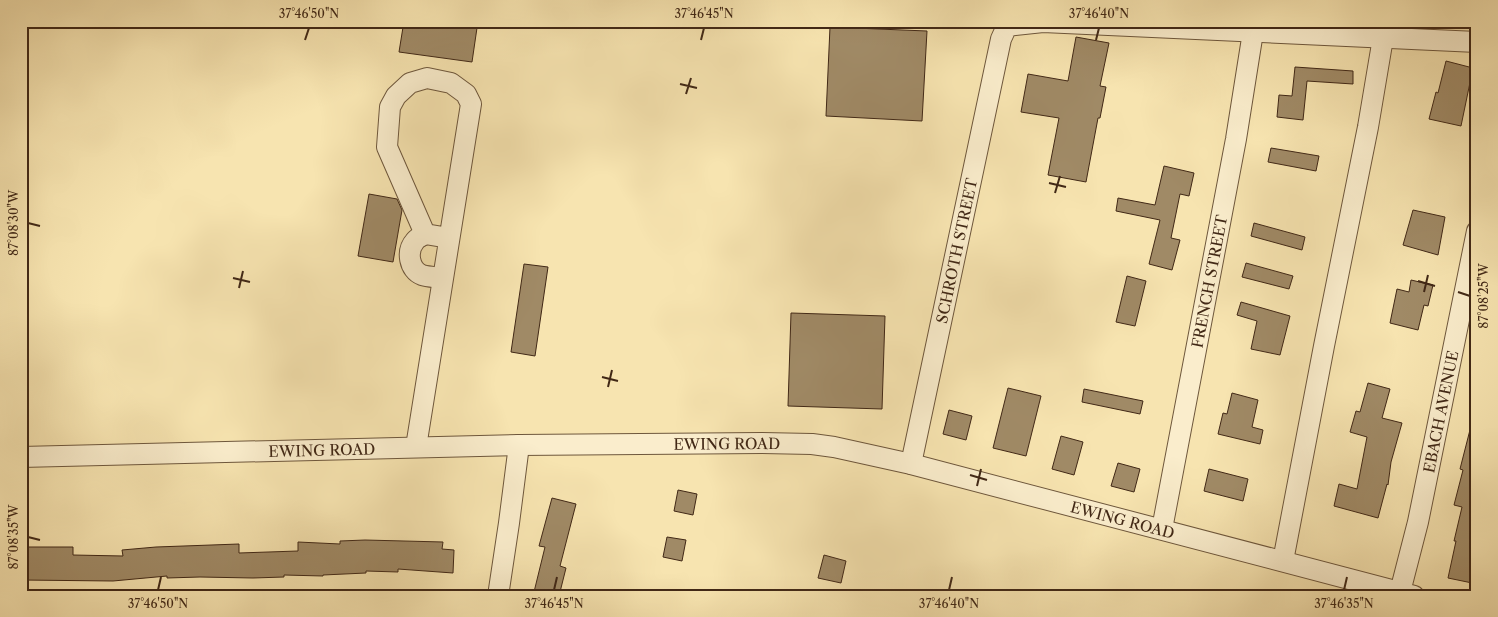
<svg xmlns="http://www.w3.org/2000/svg" width="1498" height="617" font-family="'Libre Caslon Text',serif">
	<rect width="100%" height="100%" fill="#f7e4b0"/>
	<filter id="stains"><feTurbulence type="fractalNoise" baseFrequency=".004" numOctaves="4"/><feColorMatrix values="0 0 0 0 .2 0 0 0 0 .09 0 0 0 0 .02 0 0 0 .5 -.17"/></filter>
	<radialGradient id="worn" r=".72"><stop offset=".6" stop-color="#630" stop-opacity="0"/><stop offset="1" stop-color="#630" stop-opacity=".3"/></radialGradient>
	<!-- building -->
	<path fill="#a08a66" stroke="#412816" d="M404 21H478L472 62 399 52Z
		M830 27 927 31 922 121 826 116Z
		M1076 37 1109 43 1100 86 1106 87 1100 118H1098L1086 182 1048 175 1059 118 1021 112 1028 74 1068 81Z
		M1446 61 1473 68 1461 126 1429 119 1436 92 1438 93Z
		M1295 67 1353 71V84L1307 81 1303 120 1277 117 1279 95 1292 96Z
		M1271 148 1319 156 1316 171 1268 162Z
		M1164 166 1194 173 1189 196 1180 194 1171 238 1180 240 1172 270 1149 264 1160 220 1116 211 1118 198 1155 205Z
		M369 194 397 199 402 210 393 262 358 256Z
		M1413 210 1445 217 1438 255 1403 245Z
		M1254 223 1305 237 1302 250 1251 236Z
		M1246 263 1293 276 1289 289 1242 277Z
		M524 264 548 267 535 356 511 352Z
		M1127 276 1146 281 1135 326 1116 322Z
		M1411 280 1433 285 1428 306 1424 305 1418 330 1390 323 1397 289 1409 292Z
		M1241 302 1290 316 1280 355 1251 349 1257 321 1237 315Z
		M791 313 885 316 882 409 788 406Z
		M1368 383 1390 389 1382 418 1402 423 1391 462 1388 485 1387 484 1378 518 1334 506 1339 484 1357 489 1367 437 1350 432 1356 411 1360 412Z
		M1008 388 1041 396 1026 456 993 448Z
		M1084 389 1143 401 1140 414 1082 402Z
		M1232 393 1258 400 1252 427 1263 430 1260 444 1218 434 1223 413 1227 414Z
		M949 410 972 416 966 440 943 434Z
		M1472 422 1477 423V584L1448 578 1456 541H1454L1462 507 1454 505 1463 470 1460 469Z
		M1061 436 1083 442 1074 475 1052 469Z
		M1118 463 1140 469 1134 492 1111 486Z
		M1209 469 1248 479 1243 501 1204 491Z
		M678 490 697 494 693 515 674 511Z
		M552 498 576 504 560 566 566 568 559 596H549L534 592 545 547 539 546Z
		M667 537 686 540 682 561 663 557Z
		M365 540 443 542 442 549 454 550 453 573 398 569V572L366 571V573L323 575V576L284 575V577L253 578 200 577 167 578V576L113 581 21 580V547H73V555L123 556 122 550 156 547 239 544V553L298 551V542L340 544V541Z
		M824 555 846 561 841 583 818 578Z"/>
	<g fill="none" stroke-linecap="round" stroke-linejoin="round">
		<defs>
			<g id="minor">
				<path d="M425 234C422 236 417 238 415 241 406 251 409 270 422 275 428 277 436 277 442 278"/>
				<path d="M416 447 471 104 466 94 451 83 427 78 410 83 396 96 390 107 387 147 425 234 449 238"/>
				<path id="s1" d="M21 457 519 445 762 443 812 444 834 447 911 464 1414 596"/>
				<path id="s2" d="M911 464 1001 39 1007 26 1043 22 1477 42"/>
				<path id="s3" d="M1162 529 1236 139 1253 32"/>
				<path d="M1283 561 1324 346 1368 127 1383 38"/>
				<path id="s4" d="M1400 592 1418 522 1477 231"/>
				<path d="M498 596 509 523 519 445"/>
			</g>
		</defs>
		<!-- minor casing -->
		<use href="#minor" stroke="#6e573c" stroke-width="22"/>
		<!-- minor -->
		<use href="#minor" stroke="#faedcc" stroke-width="20"/>
	</g>
	<!-- ticks -->
	<path fill="none" stroke="#412816" stroke-width="2" d="M305 40 309 28M701 40 704 28M1096 40 1099 28M680 84 697 88M686 94 691 78M1049 183 1066 187M1055 193 1060 176M28 223 40 226M233 278 250 282M1418 281 1435 286M239 288 243 271M1424 292 1428 275M1458 292 1470 296M602 377 618 381M608 387 612 370M970 475 987 480M977 486 981 469M28 537 40 540M158 590 161 577M554 590 557 577M949 590 952 577M1344 590 1347 577"/>
	<g text-anchor="middle" dominant-baseline="central" stroke-width="4.5" stroke-linejoin="round" paint-order="stroke">
		<!-- street labels -->
		<g font-size="15" fill="#412816" stroke="#faedcc">
			<text stroke="none"><textPath href="#s2" startOffset="218">SCHROTH STREET</textPath></text>
			<text stroke="none"><textPath href="#s3" startOffset="252">FRENCH STREET</textPath></text>
			<text stroke="none"><textPath href="#s4" startOffset="185">EBACH AVENUE</textPath></text>
			<text stroke="none"><textPath href="#s1" startOffset="706">EWING ROAD</textPath></text>
			<text stroke="none"><textPath href="#s1" startOffset="301">EWING ROAD</textPath></text>
			<text stroke="none"><textPath href="#s1" startOffset="1111">EWING ROAD</textPath></text>
		</g>
	</g>
	<!-- margin -->
	<rect width="1498" height="617" fill="none" stroke="#f7e4b0" stroke-width="55"/>
	<rect x="28" y="28" width="1442" height="562" fill="none" stroke="#412816" stroke-width="2"/>
	<g font-size="12" text-anchor="middle" fill="#412816">
		<text x="309" y="18">37°46'50"N</text>
		<text x="704" y="18">37°46'45"N</text>
		<text x="1099" y="18">37°46'40"N</text>
		<text transform="translate(14 223) rotate(-90)" y="4">87°08'30"W</text>
		<text transform="translate(1484 296) rotate(-90)" y="4">87°08'25"W</text>
		<text transform="translate(14 537) rotate(-90)" y="4">87°08'35"W</text>
		<text x="158" y="608">37°46'50"N</text>
		<text x="554" y="608">37°46'45"N</text>
		<text x="949" y="608">37°46'40"N</text>
		<text x="1344" y="608">37°46'35"N</text>
	</g>
	<rect width="100%" height="100%" filter="url(#stains)"/>
	<rect width="100%" height="100%" fill="url(#worn)"/>
</svg>
